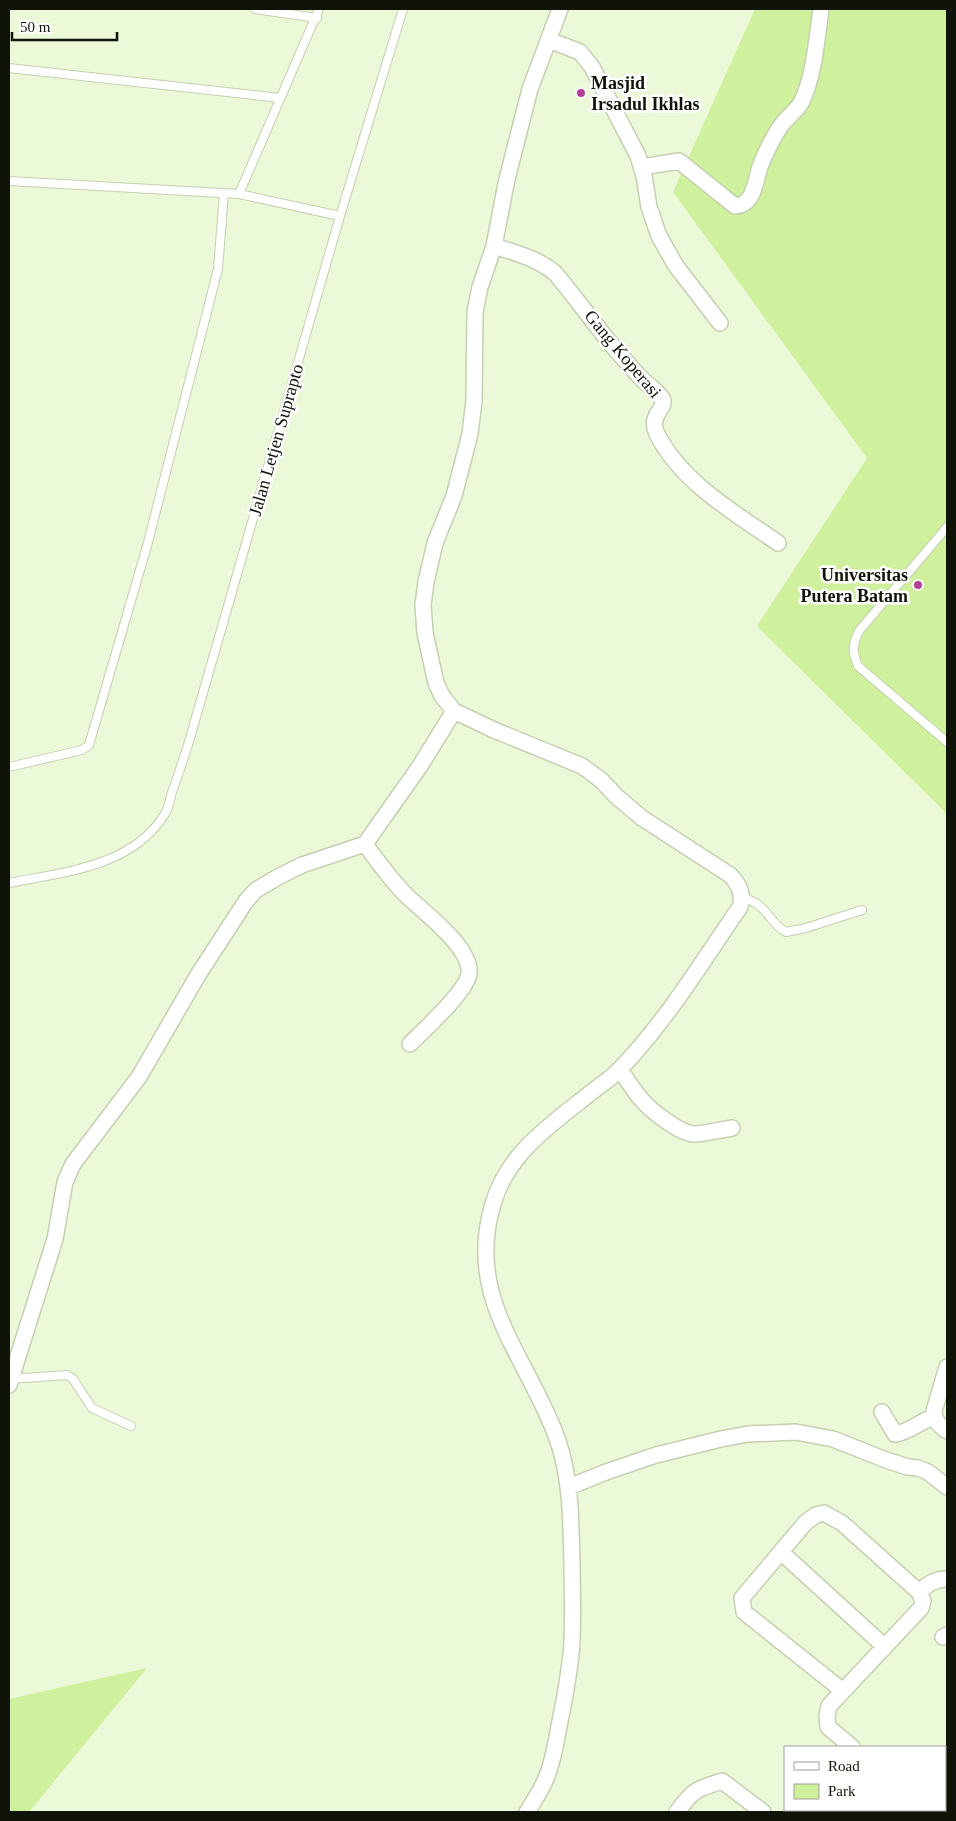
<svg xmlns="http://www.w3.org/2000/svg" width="956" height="1821" font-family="Georgia,serif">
	<rect width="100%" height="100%" fill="#ecf9d9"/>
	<!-- green -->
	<path fill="#cff09c" d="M755 9H947V814L757 626 867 458 673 192Z
		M147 1668 29 1812H9V1699Z"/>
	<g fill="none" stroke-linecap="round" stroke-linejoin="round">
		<defs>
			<path id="service" d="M255 9 317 18
				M9 68 280 98
				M9 181 239 194 340 216
				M239 194 319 9
				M947 527 859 631C852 646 852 651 858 666L947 742
				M9 767 82 750 89 745 147 546 218 269 224 193
				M9 883C64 872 132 867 165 814 169 807 170 799 172 792 178 776 183 760 188 745L340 216 403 9
				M742 898C768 903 768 923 786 932L806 928 862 910
				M10 1379 67 1375 73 1379 92 1408 131 1426"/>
			<path id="minor" d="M549 40 580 52 592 67 638 156 644 176 649 207 659 236 676 266 720 323
				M642 167 679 161 735 206C755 205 755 180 761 164 767 150 773 136 783 123 788 117 796 111 801 103 814 78 817 37 821 9
				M494 246C515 253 537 258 555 273 576 298 595 325 616 350 625 360 633 370 642 379 648 385 656 390 661 397 670 408 647 413 657 434 682 483 735 513 778 543
				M365 844C378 862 390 879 406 895 423 912 472 947 469 974 466 992 424 1030 410 1044
				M620 1070C627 1079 633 1090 641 1099 650 1110 681 1135 696 1134 708 1133 720 1130 732 1128
				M947 1367 934 1411C934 1421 940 1426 947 1431
				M9 1385 55 1239 65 1182 73 1164 139 1077 198 975 246 901 256 890 278 877 302 865 365 844 420 766 454 711
				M882 1412 895 1434C910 1432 920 1421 934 1417
				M569 1487 606 1472 656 1455 721 1439 748 1434 796 1432 833 1439 886 1460 908 1467 918 1468 928 1472 947 1487
				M781 1552 885 1647
				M919 1592C928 1584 935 1579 947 1579
				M943 1637 947 1635
				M843 1691 744 1612 742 1598 806 1522 816 1515 824 1513 842 1523 919 1592 923 1601 921 1608 829 1706 827 1716 828 1727 852 1747
				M922 1810 925 1812
				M527 1812C534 1801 542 1789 547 1776 553 1761 556 1743 559 1726 564 1703 568 1679 571 1655 574 1625 572 1593 572 1563 571 1522 571 1479 558 1441 529 1358 464 1299 493 1204 508 1152 552 1124 593 1091 602 1084 613 1077 621 1068 667 1020 702 962 740 907 744 895 739 884 730 875L642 818 616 796 601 780 582 766 494 730 454 711 442 696 436 683 425 633 423 605 426 582 435 543 454 496 470 434 474 401 475 312 480 287 494 246 507 179 530 89 560 9
				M677 1812C694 1789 695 1790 722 1781L763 1812"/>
		</defs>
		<!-- service casing -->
		<use href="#service" stroke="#c4d0b1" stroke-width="10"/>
		<!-- minor casing -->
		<use href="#minor" stroke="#c4d0b1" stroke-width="18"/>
		<!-- service -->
		<use href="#service" stroke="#fff" stroke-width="8"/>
		<!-- minor -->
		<use href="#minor" stroke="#fff" stroke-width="15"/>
	</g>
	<!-- markers -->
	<g fill="#b64096" stroke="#fff" stroke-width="2">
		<circle cx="581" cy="93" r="5"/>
		<circle cx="918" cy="585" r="5"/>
	</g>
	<g text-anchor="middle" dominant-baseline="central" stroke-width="5" stroke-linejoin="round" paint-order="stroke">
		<!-- poi labels -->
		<g font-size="18" font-weight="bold" fill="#0f1308" stroke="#fff" text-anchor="start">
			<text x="591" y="83">Masjid<tspan x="591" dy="21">Irsadul Ikhlas</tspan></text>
			<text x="908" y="575" text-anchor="end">Universitas<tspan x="908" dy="21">Putera Batam</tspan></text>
		</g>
		<!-- street labels -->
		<g font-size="18" fill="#0f1308" stroke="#fff">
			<text transform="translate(623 354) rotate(50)">Gang Koperasi</text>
			<text transform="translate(276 440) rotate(-74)">Jalan Letjen Suprapto</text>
		</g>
	</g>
	<!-- border -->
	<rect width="956" height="1821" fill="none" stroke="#0f1308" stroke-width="20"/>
	<!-- legend -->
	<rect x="784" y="1746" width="162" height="65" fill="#ffffff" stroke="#9fa19c"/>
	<rect x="794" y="1762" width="25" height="8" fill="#ffffff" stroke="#9fa19c"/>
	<text x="828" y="1771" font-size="15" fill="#0f1308">Road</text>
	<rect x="794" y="1784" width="25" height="15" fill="#cff09c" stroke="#9fa19c"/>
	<text x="828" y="1796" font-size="15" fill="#0f1308">Park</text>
	<!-- scale -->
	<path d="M12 32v8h105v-8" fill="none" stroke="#0f1308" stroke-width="2.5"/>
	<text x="20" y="32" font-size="15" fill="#0f1308" stroke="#ffffff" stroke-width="4" paint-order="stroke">50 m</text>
</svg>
